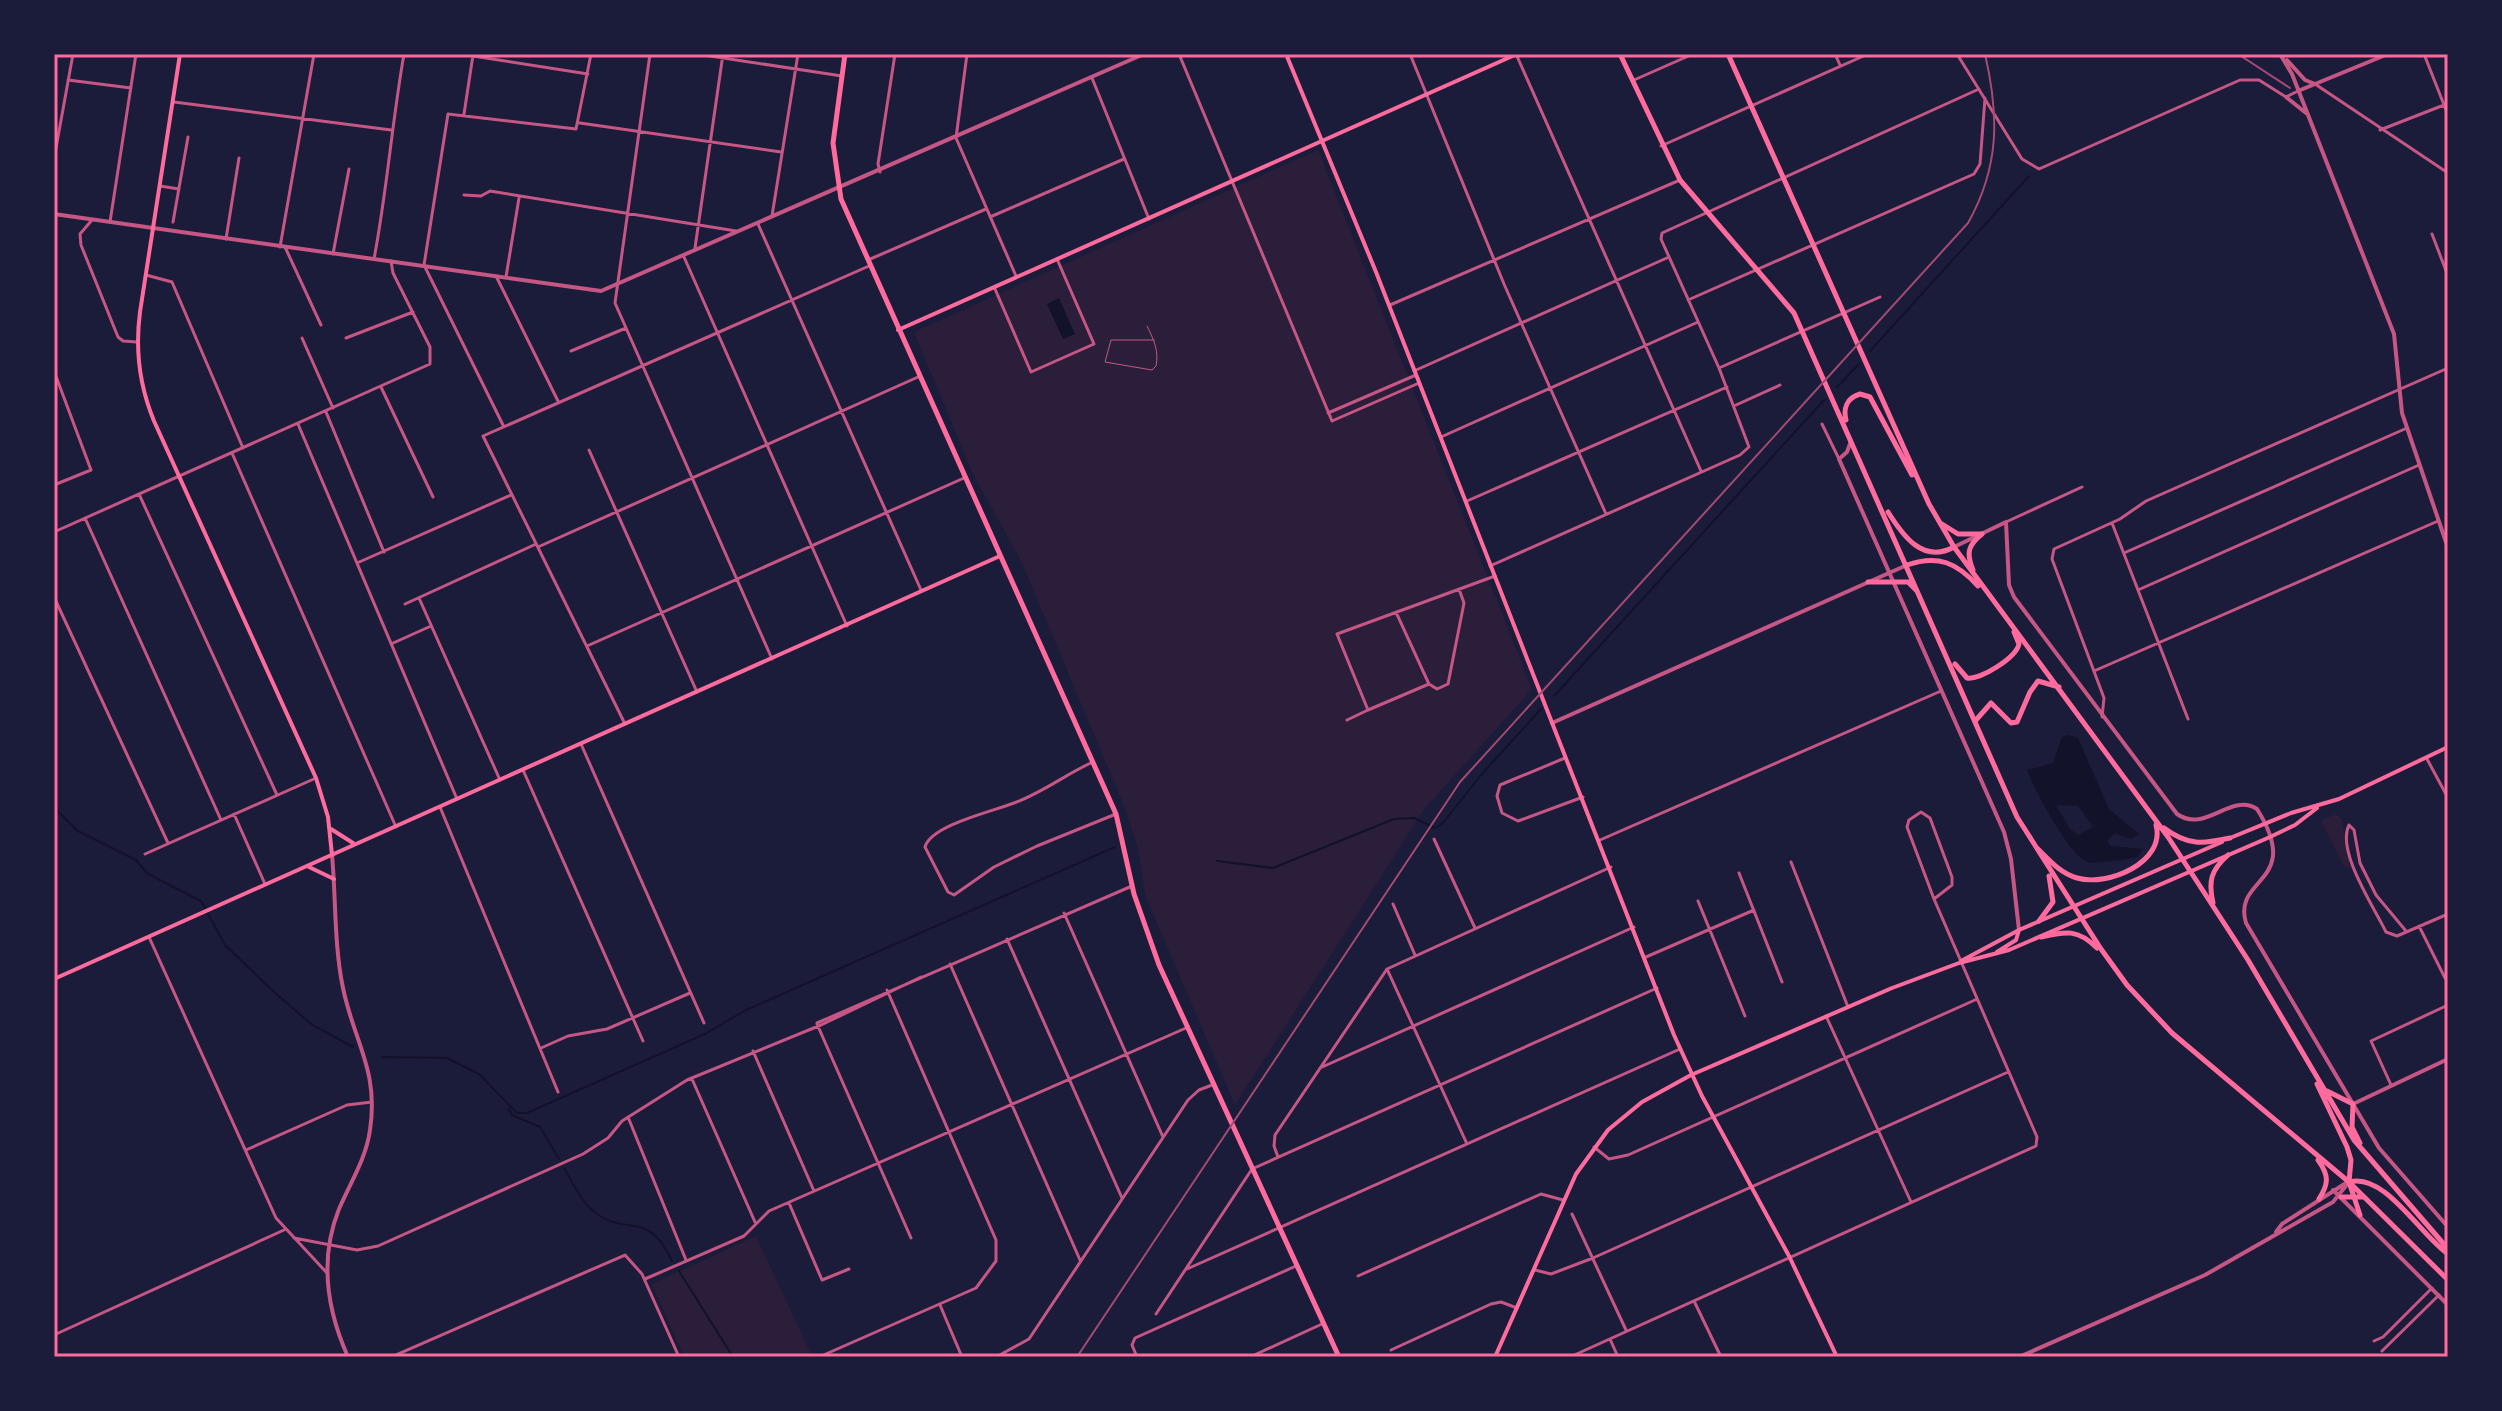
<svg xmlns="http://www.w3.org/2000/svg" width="2502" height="1411" font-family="Karla,sans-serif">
	<rect width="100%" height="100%" fill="#1b1b3a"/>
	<!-- green -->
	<path fill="#2a1e3b" d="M1318 150 1532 689 1425 808 1235 1105 1145 895 1138 847 1122 801 1022 563 972 472 914 332Z
		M2336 814 2342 819 2350 868 2344 867 2321 821Z
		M756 1236 811 1354 804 1357H684L652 1284Z"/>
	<!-- water -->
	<path fill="#12122b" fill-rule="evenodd" d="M1059 298 1075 334 1063 339 1047 304Z
		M2069 735 2078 738 2109 809 2139 834 2131 839 2114 833 2107 842 2111 846 2143 849 2137 857C2132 859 2093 864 2088 862 2069 856 2035 790 2027 770L2053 763 2062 737ZM2056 805 2078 806 2093 827 2078 835 2070 829Z"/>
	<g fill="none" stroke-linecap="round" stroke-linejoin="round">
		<!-- stream -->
		<path stroke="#12122b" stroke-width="2" d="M1870 351 2029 176
			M1837 387 1859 364
			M1554 696 1824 400
			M54 808 78 831 136 860 148 874 201 901 225 945 273 991 311 1024 353 1047
			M1217 861 1273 868 1394 819 1414 818 1435 828 1442 824 1481 775 1541 709
			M382 1057 447 1058 479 1074 517 1113H527L705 1034 746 1010 1115 847
			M509 1109 512 1115 540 1127 559 1159
			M564 1168C572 1181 580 1200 592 1210 626 1239 647 1207 672 1261
			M679 1271 733 1357"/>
		<!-- service -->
		<path stroke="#c65784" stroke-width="1" d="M1147 326C1154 340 1159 351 1156 366L1152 370 1105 362 1111 340H1154"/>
		<!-- minor -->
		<path stroke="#c65784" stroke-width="3" d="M304 54 314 55
			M460 54 588 74
			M650 54 615 303 772 659
			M697 54 842 76
			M967 54 956 138 1016 276
			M1179 54 1332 421 1419 383
			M1410 54 1504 284 1606 514
			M1516 54 1701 471
			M1835 54 1840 65
			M1957 54 2022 159 2039 169 2240 80H2259L2286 97 2298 91
			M2424 54 2448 115
			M1092 78 1149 219
			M68 80 131 88
			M1634 80 1693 54
			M2315 84 2448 173
			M174 102 391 130
			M464 114 473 55
			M580 123 781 152
			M2380 130 2444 105
			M1661 146 1868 54
			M54 159 73 54
			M880 172 878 164 895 54
			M160 186 179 189
			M464 195 481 196 490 191 736 231
			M772 216 798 54
			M990 217 1124 159
			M92 220 80 234 81 245 118 337 123 341 137 342
			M110 222 136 54
			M173 222 188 137
			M758 224 921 590
			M2432 234 2448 276
			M226 239 239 158
			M280 247 314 54
			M285 247 321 325
			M695 248 723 54
			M333 254 349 169
			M684 257 847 626
			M374 259C387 191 392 122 404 54
			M868 260 986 209
			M146 275 172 282 243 448
			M496 276 558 401
			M506 277 519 198
			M995 289 1031 372 1094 344 1057 259
			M1688 300 1974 174 1980 164 1985 98
			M1390 305 1680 180
			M302 338 333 408
			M346 338 413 312
			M571 351 626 328
			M1719 368 1880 297
			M54 371 91 470 54 485
			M1414 371 1669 257
			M381 387 433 497
			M1736 405 1780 385
			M326 412 384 552
			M1328 413 1416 375
			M298 424 457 799
			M1822 424 1839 459
			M503 425 424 265 448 114 576 129 591 54
			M1441 437 1698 322
			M589 450 697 692
			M232 453 396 827
			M139 494 277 795
			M1467 501 1727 387
			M85 518 221 820
			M2006 522 2082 487
			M2112 523 2188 719
			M54 532 430 364V347L393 273 391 261
			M538 547 918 377
			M2124 553 2407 428
			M357 563 511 495
			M1490 566 1740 455 1749 447 1719 368 1661 239 1662 233 1979 89
			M2138 590 2419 465
			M54 597 168 843
			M419 598 500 780
			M405 604 536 544
			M1396 612 1429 684 1368 710 1337 634 1495 576
			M391 644 431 626
			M587 646 964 478
			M2094 671 2438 521
			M1429 684 1437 689 1448 684 1464 603 1459 589
			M2102 717 2104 698 2052 559 2054 549 2120 519 2146 501 2448 368
			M1347 720 1368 710
			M625 724 483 436 869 266
			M581 744 704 1023
			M1565 758 1500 785 1497 796 1502 813 1518 821 1583 797
			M2427 759 2448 798
			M1093 762C1066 774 1042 793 1014 803 994 811 931 825 925 847L948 892 954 895 994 867 1037 846 1116 814
			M523 770 643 1041
			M440 807 558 1092
			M1921 812 1930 818 1952 877V885L1934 899 1907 827 1909 820Z
			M234 814 265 884
			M2349 825C2336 851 2374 907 2386 932L2397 936 2448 914
			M2349 825 2354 830 2360 863 2376 895 2406 931
			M1434 839 1475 928
			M1600 840 1941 691
			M145 854 316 778
			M1791 862 1848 1007
			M1739 873 1782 982
			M1698 901 1745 1016
			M1393 904 1415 955
			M1064 913 1163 1137
			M2419 926 2445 978
			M149 937 276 1218 327 1273
			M1007 939 1122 1198
			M1646 957 1754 910
			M950 964 1080 1260
			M1387 969 1467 1144
			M1826 1016 1911 1202
			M817 1023 1132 886
			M817 1024 911 1238
			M541 1048 568 1036 607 1029 690 993
			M753 1051 814 1191
			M1320 1068 1634 927
			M692 1079 755 1222
			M2391 1085 2371 1041 2448 1005
			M628 1117 686 1260
			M1594 1147 1609 1159 1628 1155 1975 1000
			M246 1150 347 1105 372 1102
			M1278 1157 1274 1146 1275 1135 1387 969 1611 867
			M789 1203 822 1280 849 1269
			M1572 1214 1626 1330
			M294 1238 357 1250 378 1246 583 1154 608 1138 622 1121 687 1080 821 1025 921 977
			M1187 1269 1680 1049
			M1535 1270 1551 1274 1593 1258 2008 1072
			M1358 1276 1541 1194 1563 1200
			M645 1279 744 1236 769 1211 1186 1028
			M1694 1301 1721 1357
			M940 1305 962 1357
			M1156 1314 1252 1169 1657 988
			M54 1335 284 1230
			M1610 1339 1618 1357
			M2374 1341 2383 1337 2432 1288
			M1391 1350 1491 1304 1501 1302 1517 1308
			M2382 1351 2439 1295
			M391 1357 625 1255 642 1274 679 1357
			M819 1357 976 1288 996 1261V1240L887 990
			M996 1357 1029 1339 1188 1100 1199 1090 1212 1085
			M1137 1357 1132 1345 1135 1338 1296 1266
			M1250 1357 1322 1324
			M1570 1357 2036 1146 2037 1137 1934 899"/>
		<!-- tertiary -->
		<path stroke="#c65784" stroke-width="4" d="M2280 54 2292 74 2394 334 2402 413 2448 548
			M2287 60 2305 80 2315 84
			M2298 91 2388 54
			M2286 97 2306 113
			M54 214 601 291 1144 54
			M1851 441 1847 452 1839 459 2004 832 2011 859 2019 930
			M1954 547 2006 522 2009 585 2014 597 2177 814C2205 834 2231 792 2257 809 2304 884 2232 876 2246 923L2379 1148 2448 1227
			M1552 723 1907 565
			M332 855C336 898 334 945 343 988 354 1042 379 1070 370 1130 366 1159 350 1183 339 1209 319 1259 327 1310 348 1357
			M2353 1104 2448 1059
			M2333 1190 2448 1305
			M2276 1232 2282 1224 2346 1183
			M2019 1357 2205 1275 2333 1202 2349 1182"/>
		<!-- secondary -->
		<path stroke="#ff6b9d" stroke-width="4" d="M180 54 140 312C135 350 139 385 154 421L316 778 328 817 332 855
			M1286 54 1376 272 1674 1035 1702 1096 1789 1256 1837 1357
			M898 330 1517 54
			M331 829 353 843
			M2230 838 2291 813 2339 799 2448 747
			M309 867 334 879
			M1997 952 2016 940 2019 930
			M1961 961 2019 930 2222 842
			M54 979 1000 556
			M1495 1357 1576 1174 1608 1130 1642 1102 1691 1075 1892 988 1959 963 2009 950 2270 837 2295 825 2317 808"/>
		<!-- primary -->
		<path stroke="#ff6b9d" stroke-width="5" d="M845 54 833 143 841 199 1116 814 1134 894 1159 965 1339 1357"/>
		<!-- trunk -->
		<path stroke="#ff6b9d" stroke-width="5" d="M1620 54 1680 180 1794 313 2017 817 2101 949 2127 985 2172 1033 2349 1182 2448 1280
			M1728 54 1929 504 1954 547 2168 837 2248 960 2354 1140 2448 1249
			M1846 420C1843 408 1847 398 1860 394L1870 397 1912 475
			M1888 512C1903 536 1923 564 1954 547
			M1942 524 1958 534H1981
			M1907 565C1938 554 1957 563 1978 586
			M1973 570C1966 553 1968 545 1982 534
			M1868 582H1908L1916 590
			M1955 664 1967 678C1980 680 2016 658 2019 644L2014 632
			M1976 720 1991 703 2011 723 2017 722 2030 692 2038 681 2059 687
			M2164 828C2188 846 2203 844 2230 838
			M2038 849C2050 861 2060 873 2077 878 2108 887 2166 862 2156 825
			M2213 903C2208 881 2211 870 2228 855
			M2039 921 2053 902 2049 876
			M2041 937C2066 931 2078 929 2097 948
			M2317 1084 2347 1147 2351 1160 2349 1182 2360 1215
			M2327 1091 2353 1104 2352 1127 2360 1143
			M2318 1160C2329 1175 2329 1184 2319 1199
			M2349 1182C2385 1172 2420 1235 2448 1254
			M2341 1197H2363"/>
		<!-- rail -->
		<path stroke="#a44b75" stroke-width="2" d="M2238 54 2290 88
			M1077 1357 1460 782 1968 223C2000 166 1999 115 1985 54"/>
	</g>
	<!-- border -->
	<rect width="2502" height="1411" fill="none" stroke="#1b1b3a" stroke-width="112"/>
	<rect x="56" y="56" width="2390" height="1299" fill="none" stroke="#ff6b9d" stroke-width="3"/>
</svg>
